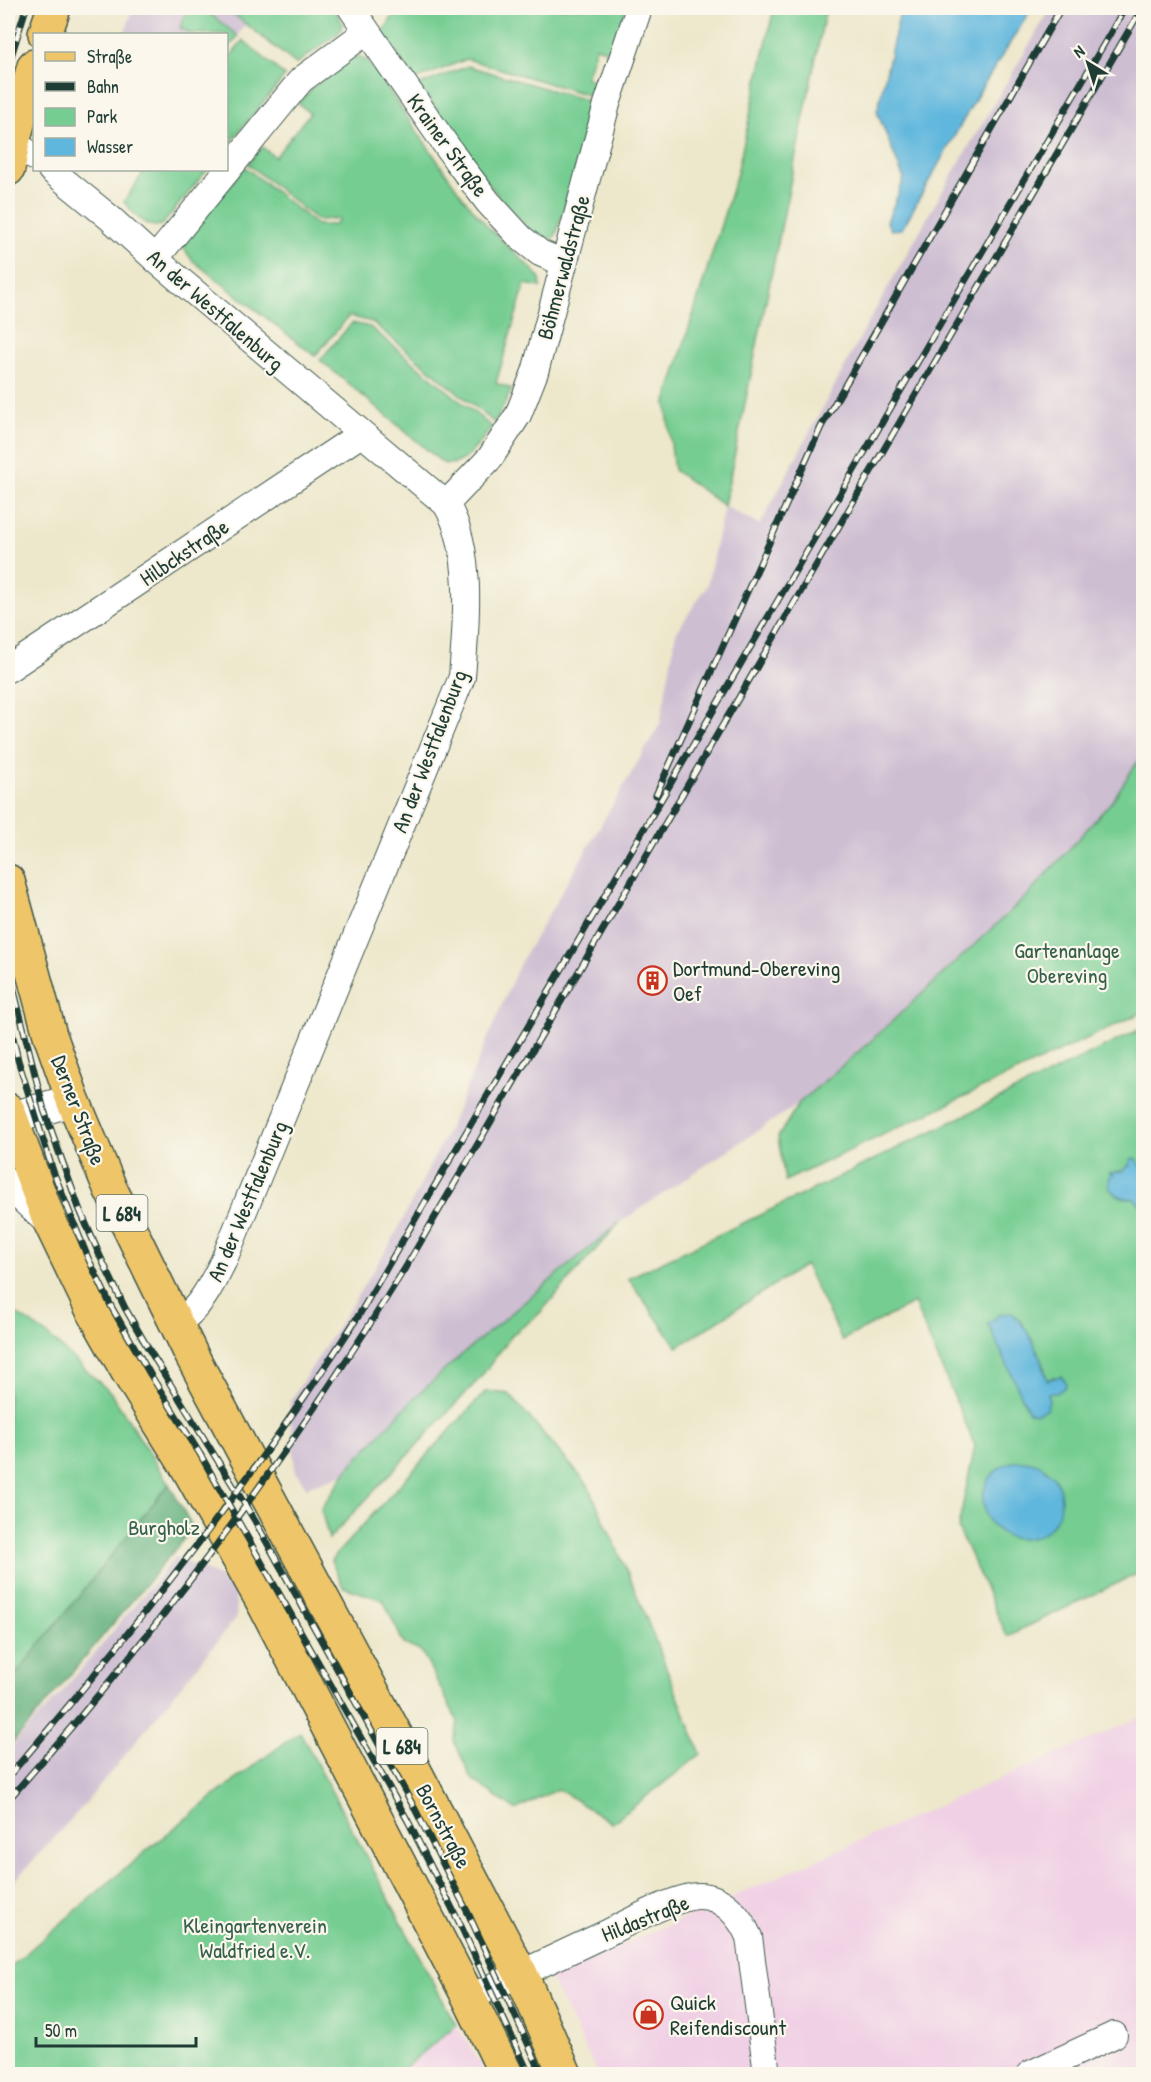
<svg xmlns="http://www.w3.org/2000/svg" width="1151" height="2082" font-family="'Patrick Hand',sans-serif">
	<rect width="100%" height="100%" fill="#fbf7ec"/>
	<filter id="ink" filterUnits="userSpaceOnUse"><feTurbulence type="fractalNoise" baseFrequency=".0167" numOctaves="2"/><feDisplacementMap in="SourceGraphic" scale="12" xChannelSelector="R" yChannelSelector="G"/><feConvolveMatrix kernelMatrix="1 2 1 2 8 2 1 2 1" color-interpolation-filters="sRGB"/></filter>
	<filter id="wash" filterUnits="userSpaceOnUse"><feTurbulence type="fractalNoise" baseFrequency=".008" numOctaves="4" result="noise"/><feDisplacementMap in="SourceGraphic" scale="24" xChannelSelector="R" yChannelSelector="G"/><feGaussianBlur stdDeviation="1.35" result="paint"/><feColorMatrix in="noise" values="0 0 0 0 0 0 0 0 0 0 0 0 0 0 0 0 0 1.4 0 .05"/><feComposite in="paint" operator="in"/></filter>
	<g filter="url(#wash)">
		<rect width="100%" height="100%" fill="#ede7cb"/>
		<!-- built -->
		<path fill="#f0d0e5" d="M1143 1716V2074H598L550 1977Z
			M456 2025 487 2074H399Z"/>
		<!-- industrial -->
		<path fill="#cebed2" d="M133 8H225L246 24 227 50 226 34H131L125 33Z
			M1051 8H1143V753L1112 801 1029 894 873 1039 799 1103 619 1223 512 1313 344 1474 309 1486 307 1489 295 1470 290 1402 392 1241 450 1126 519 965 660 724 676 633 707 586 724 506 760 525 868 323 943 190Z
			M175 1557 219 1576 225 1585H234L237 1617 85 1804 8 1888V1750L60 1694Z"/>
		<!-- green -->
		<path fill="#76cd92" stroke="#4a8563" stroke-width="1.5" fill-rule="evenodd" d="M187 8H203L238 36 227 50 226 34H191L180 28Z
			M226 8H334L342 23 341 30 336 35 296 64Z
			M402 8H626L612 52 596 47 586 78 602 83 598 98 467 59 415 80 383 33 391 19Z
			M774 8H826L724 506 674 470 666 402 737 173Z
			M243 40 285 76 227 146V61Z
			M359 56 369 62 462 196 489 228 536 273 540 279 541 287 525 284 496 383 512 389 495 423 372 322 349 316 315 356 192 260 183 247 186 238 245 167 317 225H335L339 219 317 220 248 164 262 147 275 157 310 113 298 103 315 86 353 57Z
			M468 66 596 103 556 235 550 239 537 237 505 204 477 169 419 85Z
			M145 170H207L163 224C146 232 134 213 124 202Z
			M352 323 370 327 492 427C479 442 465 469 443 463L320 360Z
			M1143 753V1012L785 1181 778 1137 799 1103 873 1039 1029 894 1112 801Z
			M1143 1028V1169L1135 1158 1123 1171 1114 1172 1113 1175 1110 1173 1109 1188C1117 1196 1124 1199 1136 1199L1140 1205 1143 1204V1571L1007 1636 958 1528 975 1446 914 1303 842 1340 805 1265 677 1347 628 1278 808 1192ZM1022 1322 1044 1367 1047 1380 1054 1377 1048 1393Z
			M619 1223 539 1314 512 1335 480 1378 329 1539 321 1509 347 1470 411 1401 459 1357Z
			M8 1308 45 1333 111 1393 169 1484 8 1684Z
			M486 1391 509 1394 588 1485 630 1578 701 1754 612 1823 558 1789 515 1810 472 1779 454 1741 458 1722 422 1652 404 1644 383 1600 343 1587 331 1560Z
			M300 1732 456 2025 397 2074H8V1969C103 1887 197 1805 300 1732Z"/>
		<!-- forest -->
		<path fill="#60b07c" stroke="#407658" stroke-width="1.5" d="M169 1484 193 1528 24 1730 8 1747V1684Z"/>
		<!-- water -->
		<path fill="#60b7dd" stroke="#407a88" stroke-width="1.5" d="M901 8H1032L981 89 902 229 891 230 887 222 904 179 877 112Z
			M1135 1158 1143 1169V1204L1140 1205 1135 1199C1124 1199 1117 1196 1109 1188L1110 1172 1113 1175 1114 1172 1123 1171 1124 1168 1130 1165 1131 1159Z
			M1012 1313C1030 1330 1041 1356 1047 1380L1061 1376 1066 1382 1065 1387 1057 1393H1048L1049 1400 1046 1409 1036 1414 1029 1412 988 1324 1000 1314Z
			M983 1500a39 39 0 1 1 78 0a39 39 0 1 1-78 0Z"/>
	</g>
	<g filter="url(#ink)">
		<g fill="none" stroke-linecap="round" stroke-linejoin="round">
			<defs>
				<path id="minor" d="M351 8 457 161 488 202 521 238 540 253 564 263
					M8 138 34 157
					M51 170 110 218 155 259 446 504C474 550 466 625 462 677L223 1262C211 1286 199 1310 176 1324
					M155 259 301 80 366 32
					M446 504 490 458 518 415 535 372 607 104 639 8
					M8 669 361 434
					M469 1998C514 1977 560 1955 605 1934 627 1923 676 1896 699 1896 723 1896 740 1916 749 1937L767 2074
					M1030 2074 1114 2035"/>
				<path id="tertiary" d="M8 1119 73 1100
					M8 1185 22 1195 49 1220"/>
				<path id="primary" d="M45 34 54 8
					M8 169 13 142 34 66
					M8 881 50 1035 73 1100 110 1188 192 1356 398 1739 521 1974 565 2074
					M8 1110 49 1220 91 1307 128 1372 189 1470 264 1604 469 1998 506 2074"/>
			</defs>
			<!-- minor casing -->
			<use href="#minor" stroke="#3e564b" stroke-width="28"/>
			<!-- tertiary casing -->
			<use href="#tertiary" stroke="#3e564b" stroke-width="34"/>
			<!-- primary casing -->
			<use href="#primary" stroke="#3e564b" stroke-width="36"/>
			<!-- minor -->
			<use href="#minor" stroke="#fff" stroke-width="26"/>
			<!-- tertiary -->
			<use href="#tertiary" stroke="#fff" stroke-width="32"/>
			<!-- primary -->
			<use href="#primary" stroke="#eec569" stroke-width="33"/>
			<defs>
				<path id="rail" d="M8 24 13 8
					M8 66 26 8
					M656 795 821 427 1061 8
					M8 967 44 1110 79 1208 100 1256 125 1308 148 1348 255 1521 415 1809 469 1915 542 2074
					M8 1015 18 1060 53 1171 88 1258 112 1308 150 1374 200 1454 408 1821 460 1924 529 2074
					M8 1777C135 1630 254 1478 359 1315L1125 8
					M8 1800C156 1634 290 1455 407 1265L1142 8"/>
			</defs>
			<!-- rail casing -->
			<use href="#rail" stroke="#1f3d34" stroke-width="7"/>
			<!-- rail -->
			<use href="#rail" stroke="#fbf7ec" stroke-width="4.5" stroke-dasharray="14" stroke-linecap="butt"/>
		</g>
	</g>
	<!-- icons -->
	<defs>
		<symbol id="building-ring" viewBox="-11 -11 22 22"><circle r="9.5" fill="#fbf7ec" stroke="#c8321e" stroke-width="1.5"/><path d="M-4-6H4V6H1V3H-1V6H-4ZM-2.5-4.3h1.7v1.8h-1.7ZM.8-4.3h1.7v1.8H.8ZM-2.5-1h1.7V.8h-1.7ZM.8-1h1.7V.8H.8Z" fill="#c8321e"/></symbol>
		<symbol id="shop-ring" viewBox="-11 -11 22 22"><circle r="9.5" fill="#fbf7ec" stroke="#c8321e" stroke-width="1.5"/><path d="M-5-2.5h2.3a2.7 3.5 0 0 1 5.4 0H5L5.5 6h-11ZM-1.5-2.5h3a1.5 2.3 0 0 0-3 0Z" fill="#c8321e"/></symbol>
	</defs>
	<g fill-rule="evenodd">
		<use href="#building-ring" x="636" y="964" width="33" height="33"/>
		<use href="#shop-ring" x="632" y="1998" width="33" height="33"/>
	</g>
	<g text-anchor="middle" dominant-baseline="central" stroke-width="4.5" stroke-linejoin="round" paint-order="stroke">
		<!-- shield labels -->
		<g fill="#fbf7ec" stroke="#61756b" stroke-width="1.5">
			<rect x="96.5" y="1195" width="51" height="36" rx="4.5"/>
			<rect x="376.5" y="1728" width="51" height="36" rx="4.5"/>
		</g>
		<g font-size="21" font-weight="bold" fill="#1f3d34">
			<text x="122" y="1213">L 684</text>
			<text x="402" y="1746">L 684</text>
		</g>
		<!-- street labels -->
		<g font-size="22" fill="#1f3d34" stroke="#fbf7ec">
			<text transform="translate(448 145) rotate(54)">Krainer Straße</text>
			<text transform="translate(563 267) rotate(-75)">Böhmerwaldstraße</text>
			<text transform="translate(216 310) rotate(41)">An der Westfalenburg</text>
			<text transform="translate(184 552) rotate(-34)">Hilbckstraße</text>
			<text transform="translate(429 751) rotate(-69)">An der Westfalenburg</text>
			<text transform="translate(79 1110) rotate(69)">Derner Straße</text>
			<text transform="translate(247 1201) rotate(-67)">An der Westfalenburg</text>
			<text transform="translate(444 1826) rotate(62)">Bornstraße</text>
			<text transform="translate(645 1918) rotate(-22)">Hildastraße</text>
		</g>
		<!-- park labels -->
		<g font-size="22" fill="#35614c" stroke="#fbf7ec">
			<text x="1067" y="950">Gartenanlage<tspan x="1067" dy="25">Obereving</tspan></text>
			<text x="164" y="1527">Burgholz</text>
			<text x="255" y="1925">Kleingartenverein<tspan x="255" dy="25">Waldfried e.V.</tspan></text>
		</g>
		<!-- poi labels -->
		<g font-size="22" fill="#1f3d34" stroke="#fbf7ec" text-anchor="start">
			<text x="673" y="968">Dortmund-Obereving<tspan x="673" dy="25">Oef</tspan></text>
			<text x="670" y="2002">Quick<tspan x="670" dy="25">Reifendiscount</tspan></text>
		</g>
	</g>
	<!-- margin -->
	<rect width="1151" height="2082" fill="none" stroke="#fbf7ec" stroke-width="30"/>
	<!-- legend -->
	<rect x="33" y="33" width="195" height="138" fill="#fbf7ec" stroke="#a3ada2" stroke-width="1.5"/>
	<rect x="45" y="52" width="30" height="9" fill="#eec569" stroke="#a3ada2" stroke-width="1.5"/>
	<text x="87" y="63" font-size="18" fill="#1f3d34">Straße</text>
	<rect x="45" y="82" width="30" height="9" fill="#1f3d34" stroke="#a3ada2" stroke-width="1.5"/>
	<text x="87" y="93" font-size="18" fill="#1f3d34">Bahn</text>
	<rect x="45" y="108" width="30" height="18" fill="#76cd92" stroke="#a3ada2" stroke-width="1.5"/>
	<text x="87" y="123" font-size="18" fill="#1f3d34">Park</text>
	<rect x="45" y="138" width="30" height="18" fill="#60b7dd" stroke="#a3ada2" stroke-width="1.5"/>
	<text x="87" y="153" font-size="18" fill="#1f3d34">Wasser</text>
	<!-- north arrow -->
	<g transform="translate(1088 63) rotate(322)" stroke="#fbf7ec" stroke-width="4.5" paint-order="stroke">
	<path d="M0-4.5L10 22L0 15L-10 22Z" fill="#1f3d34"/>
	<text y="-9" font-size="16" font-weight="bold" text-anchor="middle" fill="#1f3d34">N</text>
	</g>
	<!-- scale -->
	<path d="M36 2037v9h160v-9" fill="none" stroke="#1f3d34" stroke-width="3"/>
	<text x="45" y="2037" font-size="18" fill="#1f3d34" stroke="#fbf7ec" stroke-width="4.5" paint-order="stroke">50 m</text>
</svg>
